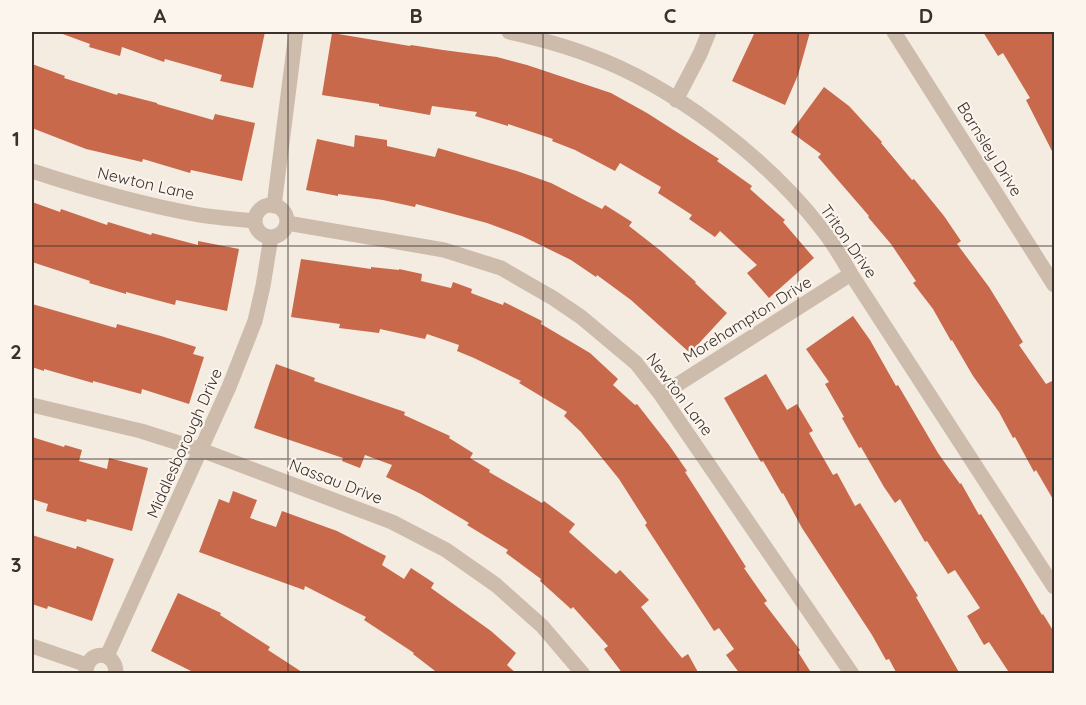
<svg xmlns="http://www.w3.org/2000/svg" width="1086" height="705" font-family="Quicksand,sans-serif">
	<rect width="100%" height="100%" fill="#f4ebe1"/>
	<!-- building -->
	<path fill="#c8694b" d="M60 32H265L253 88 220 81 222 75 165 59 164 62 122 47 120 56 89 47 90 44 60 33Z
		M755 32H810L798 75 785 105 732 81Z
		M983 32H1054V155L1026 100 1030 98 1003 53 998 56Z
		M332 33 410 46 411 45 443 50 497 57 527 65 611 93 647 113 719 159 717 161 752 186 750 189 785 220 783 222 814 258 769 298 747 273 757 265 720 231 715 237 689 219 692 215 658 193 661 187 620 163 615 171 575 150 552 141 553 139 508 124V126L475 116 477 112 432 106 430 115 379 106V104L322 95Z
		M32 64 65 76 64 78 117 95 118 93 157 103V104L213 120 215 114 255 123 242 181 191 170 190 173 143 159 142 162 86 149 32 128Z
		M824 87 849 106 882 142 881 143 912 180 914 179 944 216 961 241 957 244 989 287 1023 342 1019 345 1046 384 1054 380V501L1036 470 1034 472 1015 437 1013 438 999 412 973 376 952 340 951 341 933 309 913 283 916 281 891 244 868 217 869 216 818 157 821 154 791 132Z
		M355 135 387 140V146L435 157 438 148 517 171 551 183 602 209 605 205 632 222 629 226 661 251 696 282 695 283 727 313 690 353 631 300 597 275 596 277 571 260 522 236 487 223 416 204 415 207 383 200 338 194V196L306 190 317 139 354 147Z
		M32 202 60 212 61 209 107 225 108 222 151 235 152 233 198 245V241L239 249 227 311 176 300 175 305 126 292V294L89 283 90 281 32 262Z
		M301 259 371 269V267L399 270V269L422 274 421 281 451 288 453 282 472 289 471 293 503 305 504 302 542 321 541 324 590 353 618 379 613 385 635 405 637 404 669 445 687 471 685 472 746 567 744 568 767 601 764 603 800 650 798 652 812 674H740L726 655 734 649 719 628 714 631 645 525 647 523 619 479 581 432 564 416 567 412 519 383 521 381 474 358 457 351 459 345 427 334 425 339 380 329 379 333 339 328 340 324 291 317Z
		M32 304 116 328 117 324 161 336 196 347 193 354 204 357 189 404 142 389 141 394 93 381V383L44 369V371L32 367Z
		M853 316 870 340 896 386 898 385 938 453 960 484 961 483 979 515 981 514 1022 581 1042 615 1043 614 1054 632V674H1010L989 642 984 645 967 616 980 608 955 570 948 574 927 541 925 542 900 499 895 503 884 487 861 447 859 448 842 418 844 417 825 384 829 382 806 349Z
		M276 364 315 378 314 381 405 412 404 415 450 436 449 438 473 453 470 458 490 470 489 472 542 503 544 501 575 524 569 532 616 574 620 570 649 600 641 607 682 658 688 654 699 674H623L604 649 608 646 573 607 571 609 540 581 541 579 506 553 508 550 467 525 469 523 421 494 386 477 392 465 365 455 360 468 342 461 343 458 254 428Z
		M766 374 787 410 797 404 813 431 809 433 833 475 837 473 855 506 860 503 918 596 916 597 960 674H897L889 659 886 660 872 635 802 528 783 493 782 494 763 461 761 462 724 398Z
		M32 437 64 447 65 445 82 450 79 461 107 469 109 458 148 468 132 531 87 519 86 522 46 511 48 504 32 499Z
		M233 491 257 500 250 518 276 527 282 511 337 531 386 556 382 565 404 579 411 568 434 583 431 588 491 631 516 653 507 665 517 674H439L413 654 414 653 364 620 366 617 305 586 304 590 199 552 219 499 229 503Z
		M32 535 76 549 77 546 114 559 92 621 48 606 47 609 32 604Z
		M178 593 221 613 220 615 270 647 268 650 305 674H197L151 651Z"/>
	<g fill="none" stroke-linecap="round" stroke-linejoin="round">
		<!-- minor -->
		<path stroke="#cdbbac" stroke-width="15" d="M509 32C536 38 563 45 589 55 672 85 767 158 821 228 833 243 842 258 851 274L1054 587
			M894 32 1054 285
			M676 100 700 54 709 32
			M32 171C87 189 143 205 200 215 219 218 237 219 255 221
			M255 221a16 16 0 1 1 32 0a16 16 0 1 1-32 0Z
			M274 206 296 32
			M287 223 444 250 501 268 553 298 581 317 636 363 661 395 852 674
			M661 395 851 274
			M32 405 141 431 201 450 392 522 446 550 496 585 542 626 583 674
			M32 646 87 665
			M107 656 229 387 255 321 263 286 271 237
			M86 674C85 649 117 649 116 674"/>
	</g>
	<!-- grid -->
	<path fill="none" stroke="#3b302b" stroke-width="1.5" stroke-opacity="0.55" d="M288 32V674M543 32V674M798 32V674M32 246H1054M32 459H1054"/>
	<g text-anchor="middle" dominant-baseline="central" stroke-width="4.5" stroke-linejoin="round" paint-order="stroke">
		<!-- street labels -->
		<g font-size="16" fill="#3b302b" stroke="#fbf5ee">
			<text transform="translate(990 149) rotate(58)">Barnsley Drive</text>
			<text transform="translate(146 183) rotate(13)">Newton Lane</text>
			<text transform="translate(849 241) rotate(55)">Triton Drive</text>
			<text transform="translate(747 319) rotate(-32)">Morehampton Drive</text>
			<text transform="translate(680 394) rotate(53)">Newton Lane</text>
			<text transform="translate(184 443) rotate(-66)">Middlesborough Drive</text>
			<text transform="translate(336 481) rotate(21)">Nassau Drive</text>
		</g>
	</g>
	<!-- border -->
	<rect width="1086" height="705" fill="none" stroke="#fbf5ee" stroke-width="66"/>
	<rect x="33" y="33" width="1020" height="639" fill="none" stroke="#3b302b" stroke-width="2"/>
	<g font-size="20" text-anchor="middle" font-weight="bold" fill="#3b302b">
		<text x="160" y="23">A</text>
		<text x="416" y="23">B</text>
		<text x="670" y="23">C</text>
		<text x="926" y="23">D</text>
		<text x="16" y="146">1</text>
		<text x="16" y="359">2</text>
		<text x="16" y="572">3</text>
	</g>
</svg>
